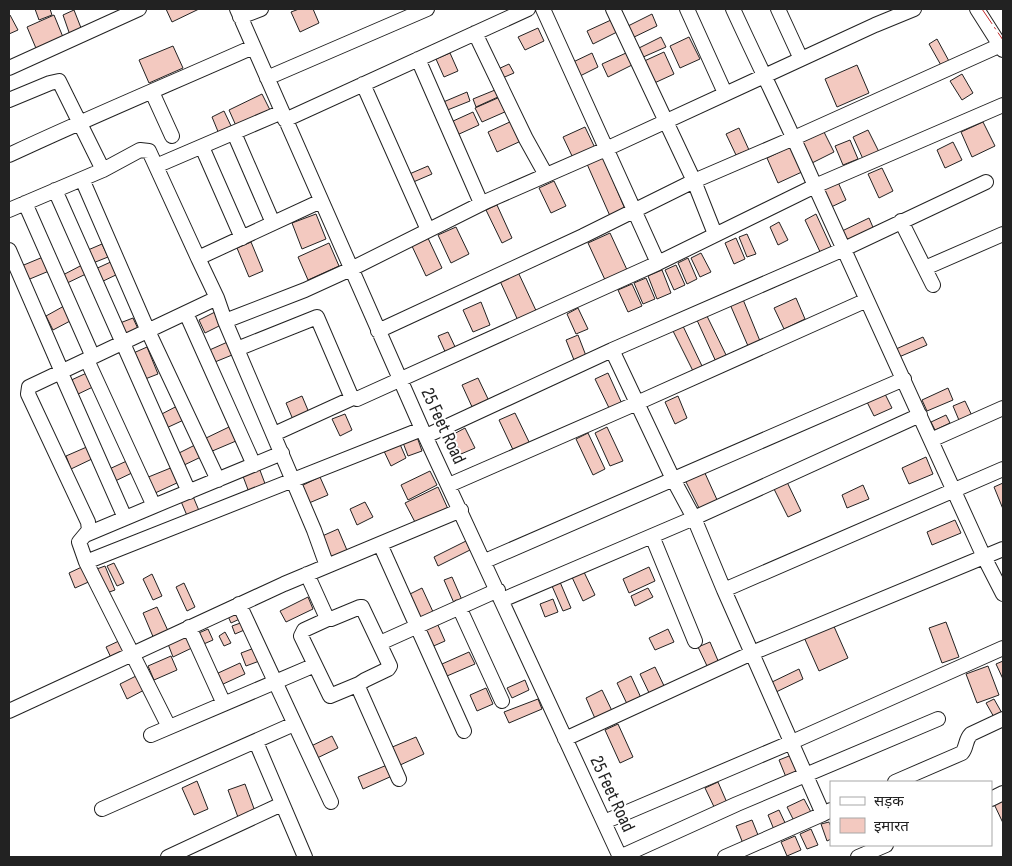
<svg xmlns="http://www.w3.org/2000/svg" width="1012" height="866" font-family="'Sofia Sans Condensed','Noto Sans Devanagari',sans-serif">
	<rect width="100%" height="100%" fill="#fff"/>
	<!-- building -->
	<path fill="#f3c9c0" stroke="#222" d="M35 9H50L52 15 39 20Z
		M166 9H199L172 22Z
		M299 9H313L319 23 300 32 291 12Z
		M74 10 83 33 71 38 63 15Z
		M652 14 657 26 630 39 624 28Z
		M10 15 18 30 9 34V16Z
		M54 15 65 42 38 53 27 27Z
		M611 20 617 32 593 44 587 31Z
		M538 28 544 41 525 50 518 37Z
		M661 37 666 47 641 58 637 49Z
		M689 37 700 59 680 68 670 46Z
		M937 39 950 63 942 67 929 44Z
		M173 46 183 68 149 83 139 60Z
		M664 52 674 74 650 85 640 63Z
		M450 53 458 71 444 77 436 59Z
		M592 53 598 67 576 78 569 64Z
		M626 53 632 65 608 77 602 64Z
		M509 64 514 73 500 79 496 70Z
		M857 65 869 93 837 107 825 79Z
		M962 74 973 93 962 100 950 81Z
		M495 90 498 97 476 107 473 99Z
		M467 92 470 101 445 111 441 103Z
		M262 94 271 112 237 128 229 110Z
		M500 97 507 111 482 122 475 108Z
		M224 111 232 128 219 134 212 117Z
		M473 112 479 125 457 135 451 122Z
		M512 121 521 141 497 152 488 132Z
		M983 122 995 146 972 157 961 132Z
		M585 127 595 148 573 158 563 137Z
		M739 128 749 150 736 155 726 134Z
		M868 130 879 152 863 159 853 137Z
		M824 132 834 152 812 163 802 142Z
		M850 140 858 159 843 165 835 146Z
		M953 142 962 160 945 168 937 150Z
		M792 146 804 171 778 183 767 158Z
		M603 157 625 209 610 216 587 164Z
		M428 166 432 174 411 183 407 175Z
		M882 168 893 191 879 198 868 174Z
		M837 180 846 200 829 208 820 188Z
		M554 181 566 206 551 213 539 188Z
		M497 205 512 238 502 243 486 210Z
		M316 214 326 239 302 249 292 223Z
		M816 214 833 251 822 256 805 220Z
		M869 218 875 232 846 246 840 232Z
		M779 222 788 240 778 245 770 227Z
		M456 227 469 254 451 263 438 235Z
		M610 233 628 272 606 282 588 243Z
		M747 234 756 254 747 257 739 237Z
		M427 236 442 268 426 276 411 244Z
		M736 238 745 259 734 264 725 243Z
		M251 242 263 271 249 277 237 248Z
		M329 243 339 266 308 280 298 257Z
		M102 244 108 257 93 263 88 250Z
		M701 253 711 272 700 277 691 258Z
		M43 257 49 271 25 281 19 267Z
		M688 258 697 279 687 284 678 263Z
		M115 260 120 273 97 284 91 271Z
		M84 264 88 273 63 285 59 277Z
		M676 265 685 285 674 290 665 270Z
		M662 270 671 293 657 299 648 276Z
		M518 272 539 317 520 325 500 281Z
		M646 278 655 299 643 304 634 283Z
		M632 284 642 306 628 312 618 290Z
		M742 297 760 341 748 346 729 302Z
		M796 298 805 319 784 329 774 308Z
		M481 302 490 325 473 332 463 310Z
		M64 306 72 320 53 330 46 316Z
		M578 308 588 329 576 334 567 314Z
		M215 312 221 325 205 333 199 320Z
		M706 314 728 359 717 364 696 318Z
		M133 318 139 331 126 337 120 323Z
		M682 324 702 366 693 371 672 329Z
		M448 332 457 351 447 356 438 336Z
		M578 335 588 361 576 365 566 340Z
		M923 337 927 345 899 357 896 349Z
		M232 340 237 353 210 364 205 352Z
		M147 347 158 374 140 381 129 355Z
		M91 371 97 385 74 396 67 382Z
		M608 373 623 406 611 412 595 379Z
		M478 378 489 401 473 409 462 385Z
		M948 388 953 400 927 411 922 400Z
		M885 394 892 408 874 416 867 402Z
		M302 396 310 415 294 422 286 403Z
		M678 396 687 418 675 424 665 402Z
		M965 401 974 420 961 425 953 406Z
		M181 404 188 418 162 430 156 417Z
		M515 413 531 446 515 454 499 420Z
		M345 414 352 430 340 436 332 419Z
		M946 415 950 423 935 430 931 422Z
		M229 427 236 441 210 452 204 439Z
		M607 427 623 461 610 466 595 433Z
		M465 428 475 448 461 454 452 435Z
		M588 433 605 469 593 475 576 439Z
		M416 434 422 451 408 456 402 440Z
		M399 442 406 458 391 466 383 449Z
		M197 444 203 456 180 467 175 455Z
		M89 446 94 458 71 469 66 456Z
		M926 457 933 474 909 484 902 468Z
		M131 459 136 471 111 483 105 471Z
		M258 465 267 489 250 495 241 471Z
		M173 467 179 482 153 494 146 478Z
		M430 471 437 485 408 500 401 485Z
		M704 471 718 502 700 510 685 480Z
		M320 477 328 495 309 503 301 486Z
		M787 482 801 511 788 517 774 489Z
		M1003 483V509L994 487Z
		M863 485 869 499 847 508 842 495Z
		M438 487 448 509 416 524 405 503Z
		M192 494 200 513 188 518 180 499Z
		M365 502 373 517 357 525 350 509Z
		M955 520 961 533 932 545 927 532Z
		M338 529 349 555 331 563 320 537Z
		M466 541 470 550 438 566 434 557Z
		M114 563 124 583 117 586 107 566Z
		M86 565 93 580 75 588 69 573Z
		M105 566 115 590 104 594 94 570Z
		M649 567 655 581 629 593 623 579Z
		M583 570 595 595 583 601 571 575Z
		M152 574 162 596 153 600 143 579Z
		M452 577 462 600 454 603 444 580Z
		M560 582 571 608 563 611 552 586Z
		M184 583 195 607 187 611 176 587Z
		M422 588 434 614 418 621 406 596Z
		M648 588 653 597 635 606 631 596Z
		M308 597 313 609 286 622 280 611Z
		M553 599 558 612 545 617 540 604Z
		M157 607 169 633 154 639 143 613Z
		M240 609 244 617 231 623 227 614Z
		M246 621 249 628 235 634 232 626Z
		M832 622 848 658 819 671 803 635Z
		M946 622 959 657 942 663 929 628Z
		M437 623 445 641 429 648 421 629Z
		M208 629 213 640 199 646 194 635Z
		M668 629 674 642 655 650 649 638Z
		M225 632 231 643 224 646 219 636Z
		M191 634 196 646 173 657 168 644Z
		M121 640 128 655 113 662 106 647Z
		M710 642 719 663 708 668 698 647Z
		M257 647 262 660 246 666 241 653Z
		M469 652 475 664 447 676 442 664Z
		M171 656 177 670 154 680 148 666Z
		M1003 661V679L996 664Z
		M240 663 245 674 221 685 216 674Z
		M988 666 999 695 977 703 966 674Z
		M655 667 666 690 651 697 640 674Z
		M799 669 803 679 774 693 770 683Z
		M140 674 148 688 127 699 120 684Z
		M631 676 642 700 628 706 617 683Z
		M525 680 529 690 512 698 507 688Z
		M486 688 493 704 477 711 470 695Z
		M602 690 614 715 597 723 586 698Z
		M538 699 542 709 509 723 504 712Z
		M994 699 1003 715 995 719 986 703Z
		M618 724 633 757 620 763 605 730Z
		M332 736 338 748 313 760 307 748Z
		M416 737 424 754 398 766 390 748Z
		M794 754 804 775 788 782 779 760Z
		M387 765 392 776 363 789 358 777Z
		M197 781 208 809 194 815 182 788Z
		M718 782 728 805 716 811 705 788Z
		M245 784 256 814 239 820 228 790Z
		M804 799 812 814 795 823 787 807Z
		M1003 800V823L994 804Z
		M779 810 787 827 775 832 768 815Z
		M752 820 760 840 744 846 736 826Z
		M829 822 831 827V839L827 841 821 824Z
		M811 829 818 845 807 849 800 834Z
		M795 836 801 850 787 856 781 842Z"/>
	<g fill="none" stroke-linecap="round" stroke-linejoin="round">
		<defs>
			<path id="minor" d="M237 9 422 429 620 857
				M543 9 658 263
				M613 9 694 181 715 234
				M687 9 725 93
				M733 9C760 68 789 126 815 186L984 557 1003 594
				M778 9 801 59
				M977 9 1003 50
				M240 17 261 9
				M475 33 526 139 546 175
				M418 59 481 203
				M9 68 139 9
				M267 78 427 9
				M363 84 428 230
				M152 92 172 136
				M9 100 50 83 59 81 103 170 9 210
				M285 120 528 9
				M234 133 273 223
				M202 147 242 238
				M9 155C90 117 172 83 253 47
				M156 166 282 112
				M103 170 140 150 149 151 198 258
				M82 179 148 331 218 480
				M55 190 189 492
				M25 203 93 357
				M901 221 933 285
				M9 250 62 372
				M925 268 1003 234
				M217 298 198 258 321 201
				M186 313 254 465
				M225 321 314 530 327 566
				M378 331 583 236 694 181 794 138 1003 44
				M237 349 317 317 351 396 357 399 658 263 815 186 1003 105
				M612 350 673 479 694 518 724 590
				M87 360 154 506 282 453
				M61 373 125 518
				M422 429 86 562 79 542 89 530 88 522 28 394 29 387 217 298 225 321 305 290 351 269 487 201 606 149 875 25 914 9
				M274 434 353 398
				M426 436 612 350 844 249 986 182
				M931 440 1003 408
				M449 485 637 403 867 300
				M85 535 154 506
				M652 536 695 641
				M380 544 464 731
				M485 561 904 379
				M86 562 169 727
				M307 574 326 616 331 619 360 607H362L390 666 388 669 365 680 359 684V689L399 779
				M502 600 694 518 920 415
				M239 604 331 802
				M459 607 502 701
				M328 619 304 630 301 636 330 696 359 684
				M189 627 224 704
				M380 643 498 590
				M9 711 284 584 461 510
				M151 735 315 665
				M565 739 752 653 1003 549
				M256 742 305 857
				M895 782 962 753C967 747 965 740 971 734L1003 719
				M991 799 1003 793
				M102 809 294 724
				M831 810 823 814 724 590 1003 469
				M604 822 792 742 1003 648
				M168 857 282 804
				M620 857 737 804 938 719
				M725 857 823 814
				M858 857 886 845"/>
		</defs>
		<!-- minor casing -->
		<use href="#minor" stroke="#222" stroke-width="16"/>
		<!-- minor -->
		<use href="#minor" stroke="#fff" stroke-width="14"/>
		<!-- power -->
		<path stroke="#c62828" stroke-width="1" stroke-dasharray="18 4 2.5 4" stroke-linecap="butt" d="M982 9 1003 40"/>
	</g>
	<g text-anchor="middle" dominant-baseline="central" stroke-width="4" stroke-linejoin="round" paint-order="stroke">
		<!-- street labels -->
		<g font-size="19" fill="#222" stroke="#fff">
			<text transform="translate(443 426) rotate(65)">25 Feet Road</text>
			<text transform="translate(612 794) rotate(65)">25 Feet Road</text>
		</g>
	</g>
	<!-- border -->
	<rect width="1012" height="866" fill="none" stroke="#222222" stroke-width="20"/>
	<!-- legend -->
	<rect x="830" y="781" width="162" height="65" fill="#ffffff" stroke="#a7a7a7"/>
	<rect x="840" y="797" width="25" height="8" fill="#ffffff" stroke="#a7a7a7"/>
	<text x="874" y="806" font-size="15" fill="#222222">सड़क</text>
	<rect x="840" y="818" width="25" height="15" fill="#f3c9c0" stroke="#a7a7a7"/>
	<text x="874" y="831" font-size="15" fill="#222222">इमारत</text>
</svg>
